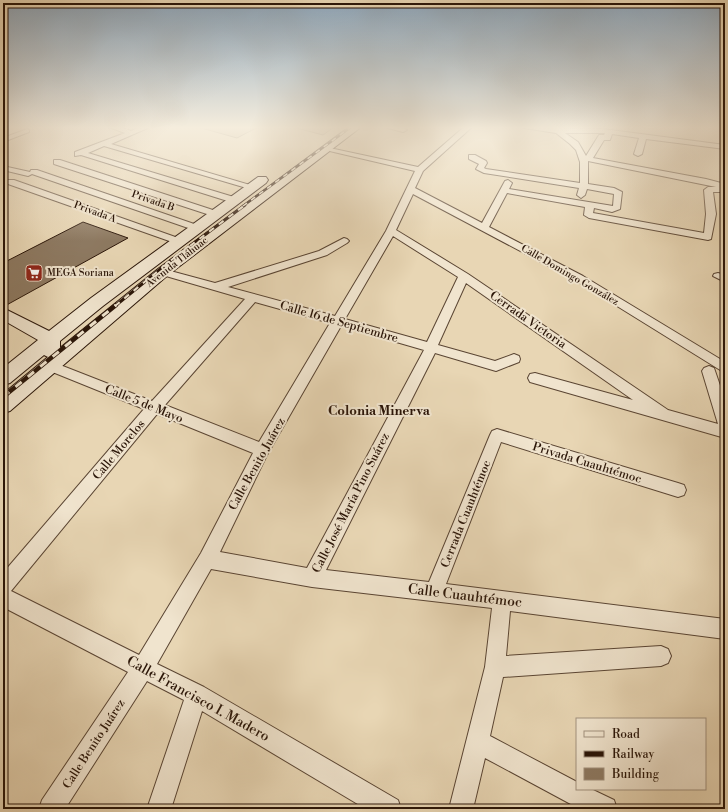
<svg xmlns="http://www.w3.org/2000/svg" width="728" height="812" font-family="'Libre Bodoni',serif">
	<rect width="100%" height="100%" fill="#e8d6b4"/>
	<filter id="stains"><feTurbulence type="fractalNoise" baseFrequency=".005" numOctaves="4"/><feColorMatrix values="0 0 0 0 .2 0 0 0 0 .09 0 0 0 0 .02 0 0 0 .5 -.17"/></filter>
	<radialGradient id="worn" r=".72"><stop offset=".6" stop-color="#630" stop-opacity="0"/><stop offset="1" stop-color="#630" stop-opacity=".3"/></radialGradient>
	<!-- green -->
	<path fill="#c8b597" stroke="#796550" d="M198 127H258L237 138Z
		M293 127H334L323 135Z"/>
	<!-- building -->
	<path fill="#8d7961" stroke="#2a1508" d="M83 222 128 238 3 307V263Z"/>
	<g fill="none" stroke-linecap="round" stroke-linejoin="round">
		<defs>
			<path id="street" d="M109 127H121L131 131 140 127H150L111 144 257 187 256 189H250L104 146 88 153 237 198V202L234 203 81 155 75 156V152L125 133Z
				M384 127H401L407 130 403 132Z
				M464 127H472L423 171 415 188 482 223 505 181 508 180 512 183 509 189 613 206 614 194 587 189 585 195 581 198 577 195 579 188 484 173 476 169 479 164 469 159V155H475L486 161 487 163 484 168 486 169 580 183V162L576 150 570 144 556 133 518 127 603 129 725 145V149L646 139 642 154 638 156 634 154 639 138 612 134 610 140H604L593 158 706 179 725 184V192H713L716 214 711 239 708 240 589 218 584 215 585 207 507 193 489 227 583 276 725 362V373L575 280 413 194 396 230 468 274 668 410 718 424 702 371 704 368 709 366 714 368 725 400V438L530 382 528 378 530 374 535 373 633 400 466 283 438 345 495 361 514 354 519 356 520 359 519 362 496 371 435 353 326 570 429 582 490 435 492 431 497 429 678 483 684 485 686 490 684 495 678 497 501 442 446 584 725 619V639L510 611 506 656 661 646 668 649 671 656 668 663 661 666 503 677 490 736 577 782V789H591L614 800 617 809H580L485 758 473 809H449L485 667 492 608 312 587 211 569 157 664 204 687 398 800 401 809H366L202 711 171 809H147L184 700 147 681 65 809H39L42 800 128 672 3 607V573L144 409 45 369 44 366 45 363H55L152 401 245 299 159 274 158 272 159 270 163 269 215 283 319 251 344 238 347 239 349 241 347 243 327 255 228 287 335 316 386 231 415 171 321 149 325 147 418 167ZM565 133H605L604 135H599L586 156 578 142ZM588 161 716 187H708L704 190 706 214 704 233 593 213 594 208 612 212 620 209 622 192 614 188 588 184ZM393 236 458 277 427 342 345 319ZM255 302 330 323 259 442 165 405ZM341 326 424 350 307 568 220 552 267 455ZM157 414 253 453 201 553 139 655 11 591Z
				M27 129 29 130V132L3 142V138Z
				M54 160H60L219 212 221 214 219 216H213L54 164Z
				M3 166 30 172 31 170H37L200 226 202 228 197 231 194 230 32 174 28 176 3 170Z
				M8 180H14L181 239 183 241 181 243H175L8 184Z
				M718 273 725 275V282L713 276 714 274Z"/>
			<path id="secondary" d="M349 127H361L168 275 10 411 3 413V394L48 357 44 355 10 383 3 385V368L38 340 3 320V308L49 331 91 298 258 177H266L268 180 266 183 103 306 60 341V348L158 269Z"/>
		</defs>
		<!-- street casing -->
		<use href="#street" stroke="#5a4533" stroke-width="2"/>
		<!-- secondary casing -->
		<use href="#secondary" stroke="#2a1508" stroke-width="2"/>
		<!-- street -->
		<use href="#street" fill="#f0e4ce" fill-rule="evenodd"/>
		<!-- secondary -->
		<use href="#secondary" fill="#f0e4ce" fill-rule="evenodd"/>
		<defs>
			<path id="rail-far2" d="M243 206 351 127"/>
			<path id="rail-far1" d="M115 306 179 254 245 205"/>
			<path id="rail" d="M3 397 116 305"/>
		</defs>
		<!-- rail-far2 casing -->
		<use href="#rail-far2" stroke="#2a1508" stroke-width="2.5"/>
		<!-- rail-far1 casing -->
		<use href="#rail-far1" stroke="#2a1508" stroke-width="3"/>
		<!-- rail casing -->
		<use href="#rail" stroke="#2a1508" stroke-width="4.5"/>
		<!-- rail-far2 -->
		<use href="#rail-far2" stroke="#f0e4ce" stroke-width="1.5" stroke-dasharray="5" stroke-linecap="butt"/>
		<!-- rail-far1 -->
		<use href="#rail-far1" stroke="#f0e4ce" stroke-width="2" stroke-dasharray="6" stroke-linecap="butt"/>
		<!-- rail -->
		<use href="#rail" stroke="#f0e4ce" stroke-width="3" stroke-dasharray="8" stroke-linecap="butt"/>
	</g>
	<!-- sky -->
	<linearGradient id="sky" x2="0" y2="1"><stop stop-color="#8ea7bc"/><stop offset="0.53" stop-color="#f5eddd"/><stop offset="1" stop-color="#f5eddd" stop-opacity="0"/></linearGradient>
	<rect width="728" height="241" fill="url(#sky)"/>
	<!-- icons -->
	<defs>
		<symbol id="supermarket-square" viewBox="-11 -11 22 22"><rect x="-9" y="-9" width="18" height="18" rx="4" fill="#8f2418" stroke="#f0e4ce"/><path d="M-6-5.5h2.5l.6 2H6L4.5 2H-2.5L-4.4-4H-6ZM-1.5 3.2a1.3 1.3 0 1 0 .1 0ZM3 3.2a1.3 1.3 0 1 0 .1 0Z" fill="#fff"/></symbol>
	</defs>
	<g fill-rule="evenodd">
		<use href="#supermarket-square" x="24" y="263" width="20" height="20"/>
	</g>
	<g text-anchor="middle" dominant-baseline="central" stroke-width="4" stroke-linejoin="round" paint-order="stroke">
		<!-- far-street labels -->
		<g font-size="10" fill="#2a1508" stroke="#f0e4ce">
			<text transform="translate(153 201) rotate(19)">Privada B</text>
			<text transform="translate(95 212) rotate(20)">Privada A</text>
			<text transform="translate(177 262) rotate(-38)">Avenida Tláhuac</text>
			<text transform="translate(570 275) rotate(30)">Calle Domingo González</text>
		</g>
		<!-- far-poi labels -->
		<g font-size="10" fill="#2a1508" stroke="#f0e4ce" text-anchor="start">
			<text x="47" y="273">MEGA Soriana</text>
		</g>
		<!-- street labels -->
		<g font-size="12" fill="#2a1508" stroke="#f0e4ce">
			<text transform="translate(528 320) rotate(35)">Cerrada Victoria</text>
			<text transform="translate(339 322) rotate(16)">Calle 16 de Septiembre</text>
			<text transform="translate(144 404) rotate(22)">Calle 5 de Mayo</text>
			<text transform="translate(119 450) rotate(-50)">Calle Morelos</text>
			<text transform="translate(587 463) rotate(17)">Privada Cuauhtémoc</text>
			<text transform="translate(257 464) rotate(-61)">Calle Benito Juárez</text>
			<text transform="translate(351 503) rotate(-63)">Calle José María Pino Suárez</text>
			<text transform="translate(466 514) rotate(-68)">Cerrada Cuauhtémoc</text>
			<text transform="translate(94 744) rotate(-57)">Calle Benito Juárez</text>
		</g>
		<!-- neighbourhood labels -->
		<g font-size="13" font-weight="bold" fill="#2a1508" stroke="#f0e4ce">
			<text x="379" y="411">Colonia Minerva</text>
		</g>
		<!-- near-street labels -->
		<g font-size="14" fill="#2a1508" stroke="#f0e4ce">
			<text transform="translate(465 596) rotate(7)">Calle Cuauhtémoc</text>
			<text transform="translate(198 699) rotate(29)">Calle Francisco I. Madero</text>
		</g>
	</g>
	<!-- margin -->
	<rect width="728" height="812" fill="none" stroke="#e8d6b4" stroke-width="16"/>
	<rect x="4" y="4" width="720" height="804" fill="none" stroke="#2a1508" stroke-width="2"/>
	<rect x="8" y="8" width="712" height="796" fill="none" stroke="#2a1508"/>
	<!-- legend -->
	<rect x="576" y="718" width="130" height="72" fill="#f0e4ce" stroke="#a1917f"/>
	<rect x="584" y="731" width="20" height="6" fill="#f0e4ce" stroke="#a1917f"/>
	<text x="612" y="738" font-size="12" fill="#2a1508">Road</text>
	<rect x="584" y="751" width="20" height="6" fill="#2a1508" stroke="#a1917f"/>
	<text x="612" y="758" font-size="12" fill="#2a1508">Railway</text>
	<rect x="584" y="768" width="20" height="12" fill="#8d7961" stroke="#a1917f"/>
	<text x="612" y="778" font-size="12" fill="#2a1508">Building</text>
	<rect width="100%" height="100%" filter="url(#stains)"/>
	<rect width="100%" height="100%" fill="url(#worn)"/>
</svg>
